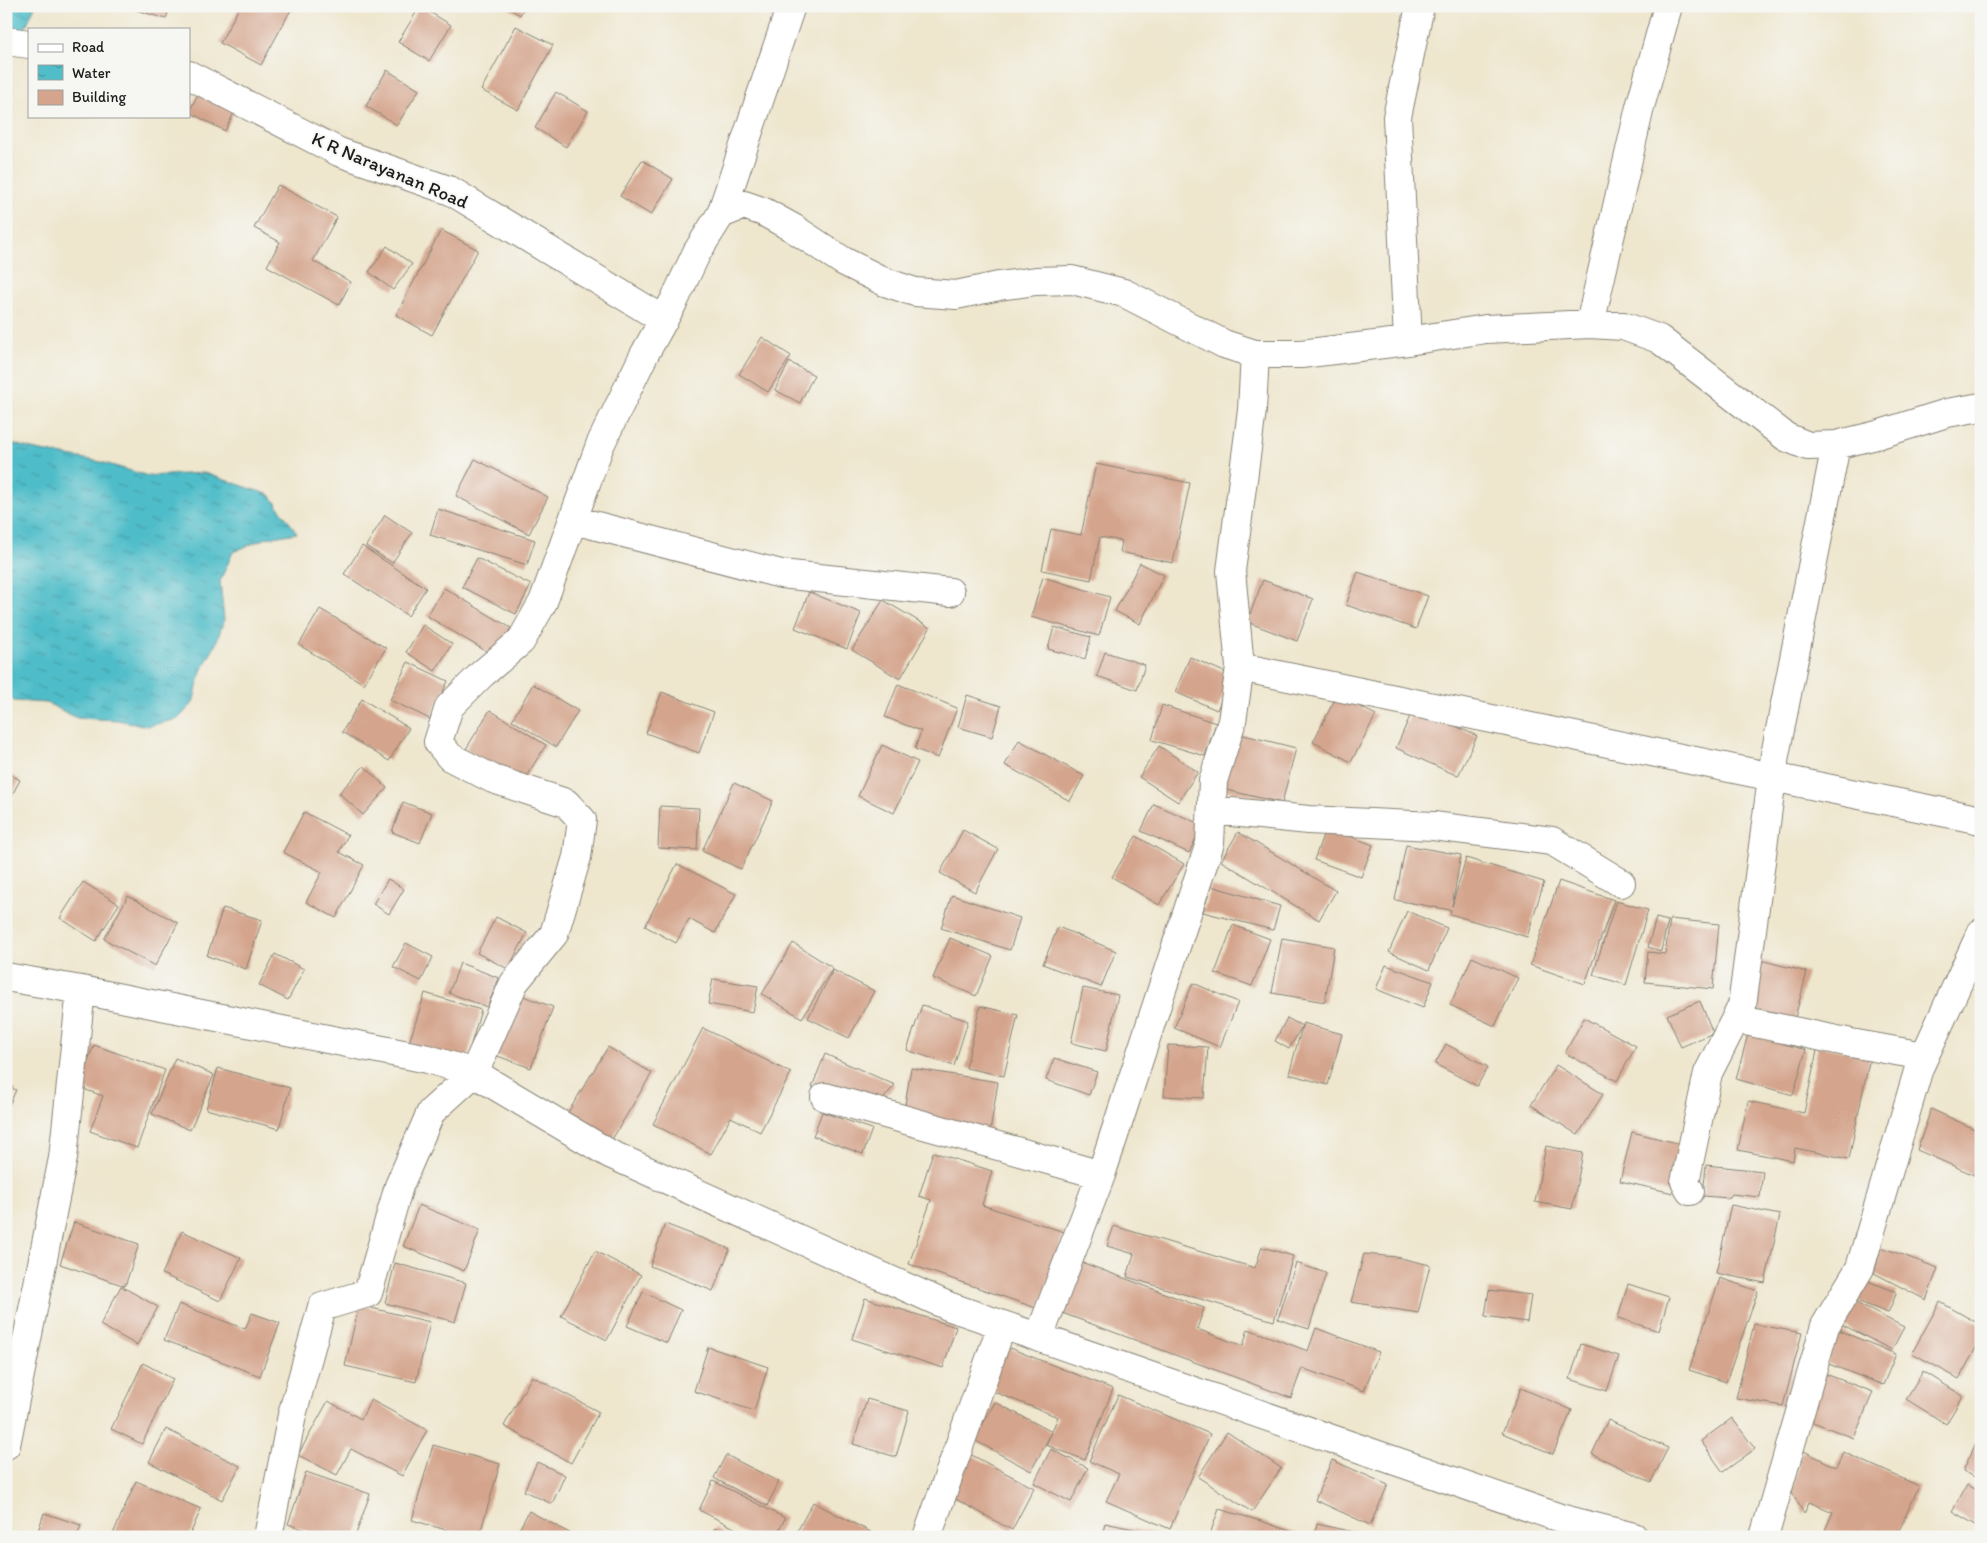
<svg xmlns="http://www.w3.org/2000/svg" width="1987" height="1543" font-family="Itim,sans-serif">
	<defs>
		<pattern id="water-ripples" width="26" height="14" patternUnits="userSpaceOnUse" patternTransform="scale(1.25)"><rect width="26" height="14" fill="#50bdc9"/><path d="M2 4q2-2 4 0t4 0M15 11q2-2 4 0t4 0" fill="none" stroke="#4299a2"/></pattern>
	</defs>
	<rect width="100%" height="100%" fill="#f6f6f2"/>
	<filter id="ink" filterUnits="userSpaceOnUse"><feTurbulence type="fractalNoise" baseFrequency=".02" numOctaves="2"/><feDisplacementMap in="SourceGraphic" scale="10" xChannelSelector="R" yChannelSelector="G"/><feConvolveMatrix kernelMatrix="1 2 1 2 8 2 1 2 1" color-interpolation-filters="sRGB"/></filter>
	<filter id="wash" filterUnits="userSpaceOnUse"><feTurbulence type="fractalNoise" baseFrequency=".0096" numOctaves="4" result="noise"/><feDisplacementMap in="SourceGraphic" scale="20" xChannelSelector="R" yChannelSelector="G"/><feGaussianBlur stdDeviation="1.12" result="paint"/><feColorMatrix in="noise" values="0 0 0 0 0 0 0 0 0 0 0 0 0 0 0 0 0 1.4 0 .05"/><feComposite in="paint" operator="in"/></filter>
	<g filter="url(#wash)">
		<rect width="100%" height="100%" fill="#eee6cd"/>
		<!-- water -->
		<path fill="url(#water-ripples)" stroke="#366c72" d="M6 6H35L23 33 6 30Z
			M6 442 36 450 101 462 148 476 204 473 270 495 297 533 266 538 233 552 220 581 224 620 215 646 201 671 193 703 178 719 147 726 118 720 77 718 47 703 14 701 6 694Z"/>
		<g id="blocks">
			<!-- building -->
			<path fill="#d4a48c" d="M123 6H170L166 19Z
				M240 6H293L261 65 220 43Z
				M420 6 451 25 429 61 398 42Z
				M505 6H525L520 15Z
				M516 26 553 45 518 110 481 90Z
				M387 70 419 90 397 125 366 106Z
				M201 88 237 107 225 131 189 112Z
				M556 92 588 111 566 147 535 128Z
				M642 160 673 179 651 215 620 196Z
				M278 185 337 217 313 261 351 282 339 305 267 266 280 242 254 228Z
				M441 230 478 250 432 335 396 315Z
				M387 246 412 264 393 290 369 272Z
				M762 337 791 356 768 392 739 374Z
				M789 362 814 375 800 403 775 390Z
				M475 459 548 497 529 534 456 496Z
				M1096 464 1190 483 1173 563 1120 552 1122 541 1100 537 1091 580 1042 570 1051 529 1081 535Z
				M438 509 535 540 527 565 430 535Z
				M385 515 412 533 392 563 366 546Z
				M362 546 426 588 408 616 344 574Z
				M477 558 531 585 516 614 462 587Z
				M1140 563 1164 575 1140 624 1115 611Z
				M1358 572 1428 596 1416 629 1346 605Z
				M1043 577 1110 597 1099 636 1031 617Z
				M1263 580 1313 599 1297 641 1247 622Z
				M444 588 511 628 494 656 427 616Z
				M809 592 861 613 847 649 795 628Z
				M883 600 930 628 900 679 852 650Z
				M320 609 386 648 364 684 299 645Z
				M423 625 452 644 435 671 406 652Z
				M1054 627 1091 637 1085 659 1048 649Z
				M1105 652 1145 665 1137 690 1097 676Z
				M1190 657 1231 675 1217 710 1175 692Z
				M408 662 448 681 430 719 390 700Z
				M533 684 578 711 556 747 512 720Z
				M898 684 957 708 938 758 915 749 921 731 885 717Z
				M662 692 714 712 699 753 646 733Z
				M967 695 1001 706 992 737 958 727Z
				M1337 695 1376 715 1351 762 1313 742Z
				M362 699 409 728 389 761 342 732Z
				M1162 705 1216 723 1205 756 1152 740Z
				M1414 707 1477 736 1458 776 1396 748Z
				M490 710 546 745 522 783 466 749Z
				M1236 733 1296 748 1282 803 1222 789Z
				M1019 740 1084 776 1070 801 1005 765Z
				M882 745 918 762 894 813 858 796Z
				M1159 746 1198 772 1178 802 1139 777Z
				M364 766 387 788 363 815 339 793Z
				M6 772 20 780 6 806Z
				M734 783 773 801 741 869 702 851Z
				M403 802 432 813 420 843 392 832Z
				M1154 804 1202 825 1189 853 1141 831Z
				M660 806 699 808 697 850 658 848Z
				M304 812 348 835 339 852 364 865 336 918 306 902 322 872 283 852Z
				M1326 827 1373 845 1361 877 1314 860Z
				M963 830 998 849 975 892 940 873Z
				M1238 832 1336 891 1319 920 1221 861Z
				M1136 836 1184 864 1159 905 1112 877Z
				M1406 845 1461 855 1452 906 1466 858 1544 882 1527 937 1450 914 1451 910 1395 900Z
				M677 864 736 894 715 933 689 919 676 943 645 926Z
				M388 879 404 889 389 914 373 904Z
				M1559 881 1614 900 1585 984 1530 965Z
				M83 882 119 904 96 941 60 918Z
				M1211 886 1280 906 1273 930 1203 912Z
				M952 895 1020 918 1010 950 941 928Z
				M128 896 178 923 155 966 104 939Z
				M1616 901 1648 910 1626 985 1593 975Z
				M223 908 262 920 246 969 207 956Z
				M1407 911 1447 928 1429 970 1389 952Z
				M496 917 527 933 508 969 477 953Z
				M1656 918 1668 921 1661 951 1648 947Z
				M1670 919 1719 924 1713 989 1645 982 1648 952 1665 954Z
				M1233 925 1270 939 1252 986 1215 973Z
				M1058 927 1116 951 1101 987 1043 964Z
				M950 938 993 956 976 996 933 978Z
				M1282 938 1334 947 1325 1002 1272 993Z
				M406 943 433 957 421 981 393 967Z
				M793 943 833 968 802 1018 762 994Z
				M275 954 304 969 288 1000 259 985Z
				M1472 957 1518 978 1495 1026 1450 1005Z
				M1760 960 1807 972 1793 1025 1746 1013Z
				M460 963 499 978 487 1007 449 993Z
				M1386 965 1433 982 1423 1008 1376 989Z
				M833 970 874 991 849 1038 808 1018Z
				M713 979 758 986 753 1012 708 1004Z
				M1193 983 1238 1002 1220 1047 1174 1028Z
				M1083 988 1118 995 1106 1051 1071 1043Z
				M425 993 481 1010 466 1061 409 1043Z
				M515 993 553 1007 531 1068 492 1054Z
				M1700 1001 1713 1033 1681 1047 1667 1015Z
				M922 1005 968 1021 954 1066 907 1050Z
				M980 1006 1018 1015 1004 1076 966 1068Z
				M1287 1018 1302 1026 1289 1049 1275 1041Z
				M1584 1018 1636 1046 1617 1081 1565 1053Z
				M1303 1023 1342 1034 1328 1085 1289 1074Z
				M703 1028 791 1073 760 1132 731 1117 711 1154 653 1124Z
				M1748 1034 1806 1050 1793 1095 1736 1079Z
				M1446 1044 1488 1067 1477 1086 1435 1064Z
				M94 1045 165 1070 137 1148 90 1131 103 1096 78 1087Z
				M1168 1045 1208 1047 1204 1098 1164 1096Z
				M1818 1046 1870 1057 1849 1159 1795 1148 1793 1161 1738 1150 1748 1101 1804 1113Z
				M608 1047 652 1073 608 1146 564 1119Z
				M825 1054 895 1085 879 1104 812 1087Z
				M175 1058 214 1075 190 1130 152 1114Z
				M1054 1058 1097 1072 1089 1095 1046 1080Z
				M1556 1065 1603 1094 1578 1135 1531 1105Z
				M218 1068 290 1088 279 1129 206 1109Z
				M911 1068 998 1082 990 1132 904 1111Z
				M6 1086 16 1090 6 1112Z
				M1931 1109 1981 1132V1178L1917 1150Z
				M822 1112 872 1129 863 1154 813 1136Z
				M1632 1132 1685 1145 1673 1193 1620 1181Z
				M1546 1146 1583 1153 1572 1209 1535 1202Z
				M933 1152 992 1171 982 1205 1064 1232 1039 1309 909 1264 931 1200 919 1196Z
				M1706 1165 1763 1171 1760 1197 1731 1194 1729 1198 1703 1196Z
				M419 1205 480 1230 464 1271 403 1246Z
				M1731 1205 1780 1215 1765 1283 1716 1273Z
				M74 1222 139 1244 125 1286 60 1264Z
				M665 1224 730 1249 713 1291 650 1266Z
				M1114 1226 1255 1268 1262 1247 1293 1256 1274 1321 1127 1277 1134 1254 1107 1246Z
				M182 1231 241 1258 220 1301 162 1274Z
				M1881 1247 1938 1268 1926 1300 1874 1273Z
				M595 1251 641 1275 607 1340 561 1316Z
				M1364 1254 1396 1257 1430 1265 1418 1313 1351 1302Z
				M1073 1259 1204 1308 1197 1329 1243 1346 1248 1329 1308 1351 1316 1328 1379 1352 1364 1391 1302 1368 1291 1398 1054 1310Z
				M395 1263 466 1283 455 1322 385 1303Z
				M1296 1263 1326 1273 1309 1329 1278 1319Z
				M1720 1278 1758 1291 1726 1382 1689 1370Z
				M1862 1279 1897 1292 1888 1313 1854 1300Z
				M1628 1284 1669 1297 1659 1331 1618 1318Z
				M121 1286 158 1307 137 1345 100 1325Z
				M1489 1290 1531 1295 1527 1322 1485 1316Z
				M643 1292 681 1310 667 1343 627 1326Z
				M865 1298 956 1327 943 1368 852 1339Z
				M1846 1298 1904 1327 1892 1350 1835 1321Z
				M1940 1302 1981 1325V1339L1959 1379 1912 1353Z
				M179 1304 245 1329 252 1313 280 1323 260 1376 164 1340Z
				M359 1305 430 1322 416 1382 345 1366Z
				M1754 1324 1802 1333 1783 1406 1736 1398Z
				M1838 1330 1896 1354 1883 1385 1826 1363Z
				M1581 1344 1619 1356 1607 1391 1570 1379Z
				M1002 1345 1113 1389 1085 1460 1046 1445 1058 1417 984 1388Z
				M708 1347 768 1367 754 1411 694 1391Z
				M143 1363 173 1379 142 1444 111 1429Z
				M1923 1371 1963 1396 1946 1424 1906 1399Z
				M1823 1373 1873 1392 1854 1438 1805 1419Z
				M532 1376 599 1412 571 1463 504 1426Z
				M1521 1388 1572 1410 1553 1454 1502 1433Z
				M1118 1395 1210 1434 1170 1529 1106 1501 1119 1474 1089 1461Z
				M867 1399 909 1411 896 1457 853 1444Z
				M371 1400 427 1430 402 1476 351 1449 337 1475 298 1455 328 1401 361 1419Z
				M995 1402 1052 1432 1031 1471 974 1440Z
				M1732 1418 1755 1449 1723 1472 1701 1441Z
				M1608 1420 1668 1448 1651 1482 1592 1454Z
				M166 1429 240 1466 222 1500 149 1462Z
				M1227 1432 1281 1468 1252 1512 1198 1477Z
				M433 1445 500 1464 479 1537H470L412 1520Z
				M1975 1445 1981 1447V1480L1963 1471Z
				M1051 1449 1088 1468 1071 1502 1034 1483Z
				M1802 1450 1836 1467 1843 1452 1919 1486 1896 1537H1822L1833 1512 1809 1502 1804 1514 1792 1492Z
				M964 1451 1034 1488 1012 1530 952 1497Z
				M726 1455 779 1482 767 1506 714 1478Z
				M1332 1460 1388 1485 1370 1525 1315 1500Z
				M537 1462 565 1475 552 1504 524 1491Z
				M306 1472 370 1494 355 1537H325L288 1524Z
				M136 1481 201 1509 189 1537H120L113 1534Z
				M713 1481 785 1518 776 1537H752L699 1510Z
				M1967 1485 1981 1493V1528L1952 1511Z
				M813 1502 880 1537H794Z
				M1219 1509 1261 1521 1301 1535V1537H1209Z
				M529 1511 573 1535 572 1537H515Z
				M44 1513 81 1525 77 1537H36Z
				M1105 1523 1166 1536V1537H1102Z
				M1317 1524 1363 1534 1362 1537H1313Z
				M715 1528 729 1537H709Z"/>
		</g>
	</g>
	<g filter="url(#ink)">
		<use href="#blocks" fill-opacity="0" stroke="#858174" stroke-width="1"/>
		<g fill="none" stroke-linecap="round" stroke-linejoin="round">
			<defs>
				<path id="minor" d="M6 41 29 44
					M189 75 339 152 451 191 664 320
					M721 214 791 6
					M1590 324 1640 107 1668 6
					M1408 341 1397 117 1420 6
					M1255 354 1252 410 1231 571 1240 667 1981 820
					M574 520 781 574 950 592
					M1212 810 1308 820 1433 826 1552 841 1621 883
					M6 977 81 990 428 1059 474 1073 610 1154 948 1306 1560 1518 1634 1537
					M1736 1019 1851 1043 1924 1056
					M825 1097 1101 1175 1210 843 1213 781 1232 721 1240 667
					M1690 1191 1685 1182 1708 1073 1742 1006 1775 755 1836 445
					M1039 1337 1101 1175
					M6 1445 63 1158 81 990
					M268 1537 292 1415 322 1307 368 1293 399 1186 431 1112 474 1073 514 983 554 934 577 857 582 820 566 803 493 779 450 757 438 742 449 707 482 674 521 641 543 602 600 445 644 355 674 301 697 252 721 214 744 205 764 212 793 228 843 261 885 282 915 292 956 295 999 286 1036 281 1072 280 1124 293 1224 344 1255 354H1301L1408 341 1486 329 1590 324 1623 326 1659 339 1786 437 1808 446 1836 445 1877 435 1947 413 1981 407
					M927 1537 1002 1325
					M1764 1537 1825 1326 1860 1268 1919 1068 1981 933"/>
			</defs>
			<!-- minor casing -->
			<use href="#minor" stroke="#858174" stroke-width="30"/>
			<!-- minor -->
			<use href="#minor" stroke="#fff" stroke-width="28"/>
		</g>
	</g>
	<g text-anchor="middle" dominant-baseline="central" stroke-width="4" stroke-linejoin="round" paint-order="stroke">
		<!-- street labels -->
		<g font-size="19" fill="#1c1c1c" stroke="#f6f6f2">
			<text transform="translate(390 170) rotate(23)">K R Narayanan Road</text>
		</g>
	</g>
	<!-- margin -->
	<rect width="1987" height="1543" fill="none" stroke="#f6f6f2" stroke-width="25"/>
	<!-- legend -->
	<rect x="28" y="28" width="162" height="90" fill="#f6f6f2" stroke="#9f9f9c"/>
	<rect x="38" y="44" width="25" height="8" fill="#ffffff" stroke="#9f9f9c"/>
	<text x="72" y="52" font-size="15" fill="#1c1c1c">Road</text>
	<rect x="38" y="65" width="25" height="15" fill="url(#water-ripples)" stroke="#9f9f9c"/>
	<text x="72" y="78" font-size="15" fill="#1c1c1c">Water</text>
	<rect x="38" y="90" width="25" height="15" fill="#d4a48c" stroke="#9f9f9c"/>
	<text x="72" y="102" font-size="15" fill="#1c1c1c">Building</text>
</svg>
